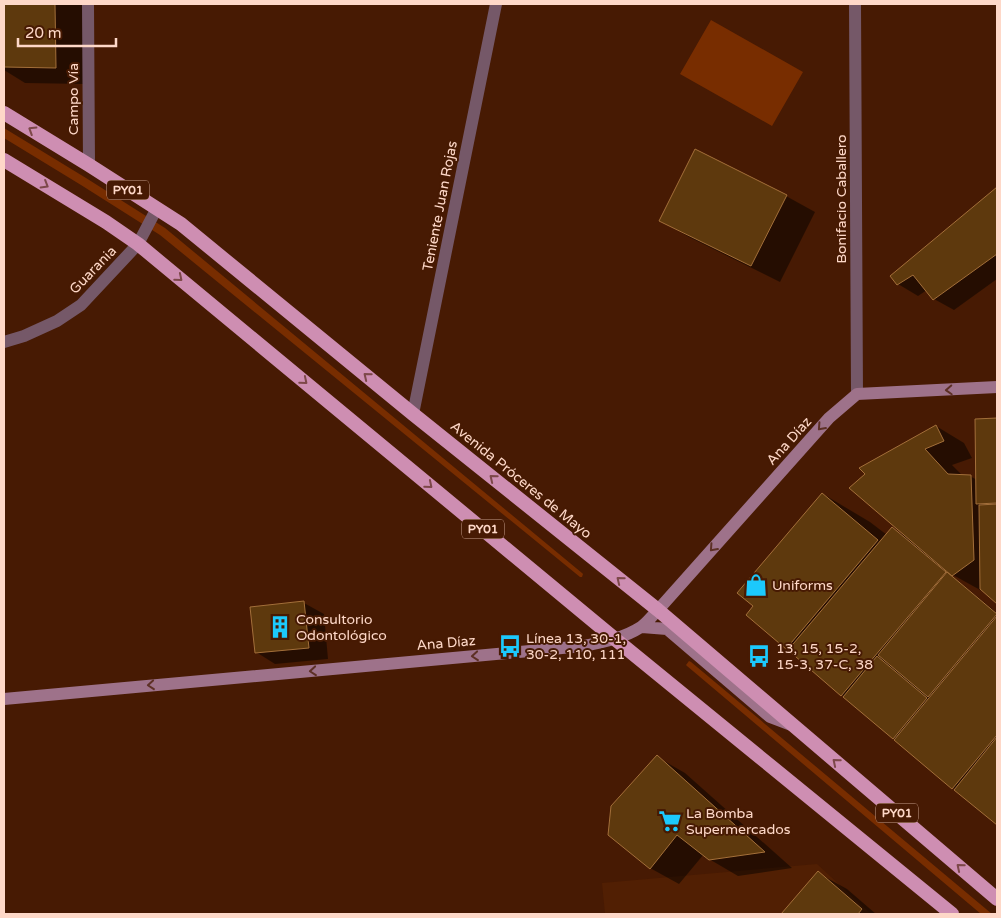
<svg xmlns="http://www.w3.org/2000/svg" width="1001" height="918" font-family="'Varela Round',sans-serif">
	<rect width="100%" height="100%" fill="#471a03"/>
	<!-- built -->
	<path fill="#511f03" d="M817 864 871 914H605L602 883Z"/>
	<!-- green -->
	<path fill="#782d00" d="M711 20 803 72 772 126 680 74Z
		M4 128 86 178 165 228 582 573 583 574 582 577H580L160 235 81 185 4 138Z
		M689 661 691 662 992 914H981L687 666 686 665Z"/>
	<!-- shadow -->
	<path fill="#0007" d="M4 4H84V84L25 83 4 70Z
		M997 188V279L954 310 934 299 927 290 918 296 898 284 892 276Z
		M786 196 815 212 780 282 689 237 660 220Z
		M997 419V602L983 590 982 591 953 575 952 576 997 613V824L893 738 787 648 823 494 870 522 887 535 892 529 902 534 915 545 917 543 851 488 936 426 964 443 972 458 952 465 962 475 970 476 977 480 976 420Z
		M304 603 324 614 328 659 275 664 256 652Z
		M657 757 685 773 792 868 738 876 709 859 704 854 679 884 650 868Z
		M818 873 847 889 876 914H783Z"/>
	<!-- building -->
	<path fill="#5e390d" stroke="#a36f3a" d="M4 4H55L56 68 4 67Z
		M695 149 787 195 751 266 659 221Z
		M997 187V254L933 300 913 275 897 285 890 276Z
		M997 418V503L976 504 975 419Z
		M936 425 944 441 925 449 948 474 971 475 974 560 952 576 849 488 865 474 859 468Z
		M822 493 878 540 786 649 746 615 753 606 737 593Z
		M997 504V604L980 589 979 505Z
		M892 527 946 572 841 696 788 650Z
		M947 572 997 614 928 697 878 655Z
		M304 601 309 648 255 653 250 607Z
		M997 616V735L952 789 894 740Z
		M877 656 927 698 893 739 843 697Z
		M997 737V825L954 790Z
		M657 755 765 852 709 860 677 835 650 869 608 835 611 806Z
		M818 871 862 909 858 914H781Z"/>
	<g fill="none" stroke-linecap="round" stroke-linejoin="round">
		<!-- minor -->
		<path stroke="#755868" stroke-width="12" d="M855 4 857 394
			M4 342 24 336 57 321 81 305 138 244 157 208
			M413 414 496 4"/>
		<!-- tertiary -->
		<path stroke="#755868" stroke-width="12" d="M88 4 89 165"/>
		<!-- secondary -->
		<path stroke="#9e728a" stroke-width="12" d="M642 627 667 629 770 717 791 725
			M4 699 584 646C604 642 624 638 641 627 647 623 652 616 658 610L829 418 857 394 997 387"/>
		<!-- trunk -->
		<path stroke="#ce8eb2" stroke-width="14" d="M4 113 89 165 181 224 413 414 658 610 997 899
			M4 160 106 222 138 244 615 639 952 914"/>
	</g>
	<!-- one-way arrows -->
	<defs><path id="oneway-chevron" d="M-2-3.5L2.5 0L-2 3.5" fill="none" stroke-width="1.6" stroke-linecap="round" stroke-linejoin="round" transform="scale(1.25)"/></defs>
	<g stroke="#7d4849">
		<use href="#oneway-chevron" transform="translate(32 130) rotate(-148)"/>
		<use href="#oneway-chevron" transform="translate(45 185) rotate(31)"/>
		<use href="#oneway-chevron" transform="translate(179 278) rotate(40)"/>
		<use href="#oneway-chevron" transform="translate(367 376) rotate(-141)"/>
		<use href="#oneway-chevron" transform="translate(304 381) rotate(40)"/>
		<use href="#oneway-chevron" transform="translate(493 478) rotate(-141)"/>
		<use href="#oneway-chevron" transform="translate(429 485) rotate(40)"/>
		<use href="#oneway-chevron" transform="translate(620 580) rotate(-141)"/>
		<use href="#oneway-chevron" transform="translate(836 762) rotate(-140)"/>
		<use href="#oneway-chevron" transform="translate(960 867) rotate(-140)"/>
	</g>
	<g stroke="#5d3025">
		<use href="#oneway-chevron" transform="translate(949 390) rotate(177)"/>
		<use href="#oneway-chevron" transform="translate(821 427) rotate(132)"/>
		<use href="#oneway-chevron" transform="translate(713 548) rotate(132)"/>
		<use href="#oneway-chevron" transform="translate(475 656) rotate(175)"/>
		<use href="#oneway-chevron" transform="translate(313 671) rotate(175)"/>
		<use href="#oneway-chevron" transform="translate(151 685) rotate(175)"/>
	</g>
	<!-- icons -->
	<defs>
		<symbol id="shop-bare" viewBox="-9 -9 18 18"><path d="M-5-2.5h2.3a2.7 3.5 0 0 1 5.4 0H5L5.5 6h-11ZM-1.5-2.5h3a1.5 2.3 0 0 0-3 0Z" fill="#1cc9fc" stroke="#471a03" stroke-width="2.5" paint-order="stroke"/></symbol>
		<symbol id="building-bare" viewBox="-9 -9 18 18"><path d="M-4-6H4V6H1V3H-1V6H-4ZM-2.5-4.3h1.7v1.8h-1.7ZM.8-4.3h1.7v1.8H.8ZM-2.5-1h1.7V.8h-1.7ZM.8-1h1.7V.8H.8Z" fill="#1cc9fc" stroke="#471a03" stroke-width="2.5" paint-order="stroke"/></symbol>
		<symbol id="bus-bare" viewBox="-9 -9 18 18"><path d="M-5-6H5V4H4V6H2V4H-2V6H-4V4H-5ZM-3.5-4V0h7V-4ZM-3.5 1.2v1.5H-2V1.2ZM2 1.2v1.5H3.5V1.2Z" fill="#1cc9fc" stroke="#471a03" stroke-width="2.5" paint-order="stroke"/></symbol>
		<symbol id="supermarket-bare" viewBox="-9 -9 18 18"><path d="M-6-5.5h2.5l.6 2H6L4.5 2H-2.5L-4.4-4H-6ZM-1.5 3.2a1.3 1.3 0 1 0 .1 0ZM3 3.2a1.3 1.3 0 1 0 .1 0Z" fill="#1cc9fc" stroke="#471a03" stroke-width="2.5" paint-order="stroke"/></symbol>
	</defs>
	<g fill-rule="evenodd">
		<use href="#shop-bare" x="740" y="569" width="32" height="32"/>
		<use href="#building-bare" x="264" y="611" width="32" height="32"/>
		<use href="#bus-bare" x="494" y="630" width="32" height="32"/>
		<use href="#bus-bare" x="743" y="640" width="32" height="32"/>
		<use href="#supermarket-bare" x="654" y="805" width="32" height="32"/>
	</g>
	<g text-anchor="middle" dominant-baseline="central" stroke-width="4" stroke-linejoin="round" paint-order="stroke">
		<!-- shield labels -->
		<g fill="#471a03" stroke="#c79f8d" stroke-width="1">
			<rect x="107" y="180.5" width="42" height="19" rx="4"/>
			<rect x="462" y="519.5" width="42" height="19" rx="4"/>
			<rect x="876" y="803.5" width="42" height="19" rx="4"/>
		</g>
		<g font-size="12" font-weight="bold" fill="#fed8c8">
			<text x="128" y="190">PY01</text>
			<text x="483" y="529">PY01</text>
			<text x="897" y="813">PY01</text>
		</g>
		<!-- street labels -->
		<g font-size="14" fill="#fed8c8" stroke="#471a03">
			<text transform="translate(73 99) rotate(-90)">Campo Vía</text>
			<text transform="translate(841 199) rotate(-90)">Bonifacio Caballero</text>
			<text transform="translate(440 206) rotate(-79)">Teniente Juan Rojas</text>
			<text transform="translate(93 270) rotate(-46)">Guarania</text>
			<text transform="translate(789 441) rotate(-48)">Ana Díaz</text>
			<text transform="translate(521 480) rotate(39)">Avenida Próceres de Mayo</text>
			<text transform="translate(446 643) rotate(-5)">Ana Díaz</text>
		</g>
		<!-- poi labels -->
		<g font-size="14" fill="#fed8c8" stroke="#471a03" text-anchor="start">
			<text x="772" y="585">Uniforms</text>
			<text x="296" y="619">Consultorio<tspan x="296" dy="16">Odontológico</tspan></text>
			<text x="526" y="638">Línea 13, 30-1,<tspan x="526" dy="16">30-2, 110, 111</tspan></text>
			<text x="776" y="648">13, 15, 15-2,<tspan x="776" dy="16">15-3, 37-C, 38</tspan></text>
			<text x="686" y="813">La Bomba<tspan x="686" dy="16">Supermercados</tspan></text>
		</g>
	</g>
	<!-- border -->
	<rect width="1001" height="918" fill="none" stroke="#fed8c8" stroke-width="10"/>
	<!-- scale -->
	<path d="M18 38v8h98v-8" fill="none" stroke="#fed8c8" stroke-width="2.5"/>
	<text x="25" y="38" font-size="15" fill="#fed8c8" stroke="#471a03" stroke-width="4" paint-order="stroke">20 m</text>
</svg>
